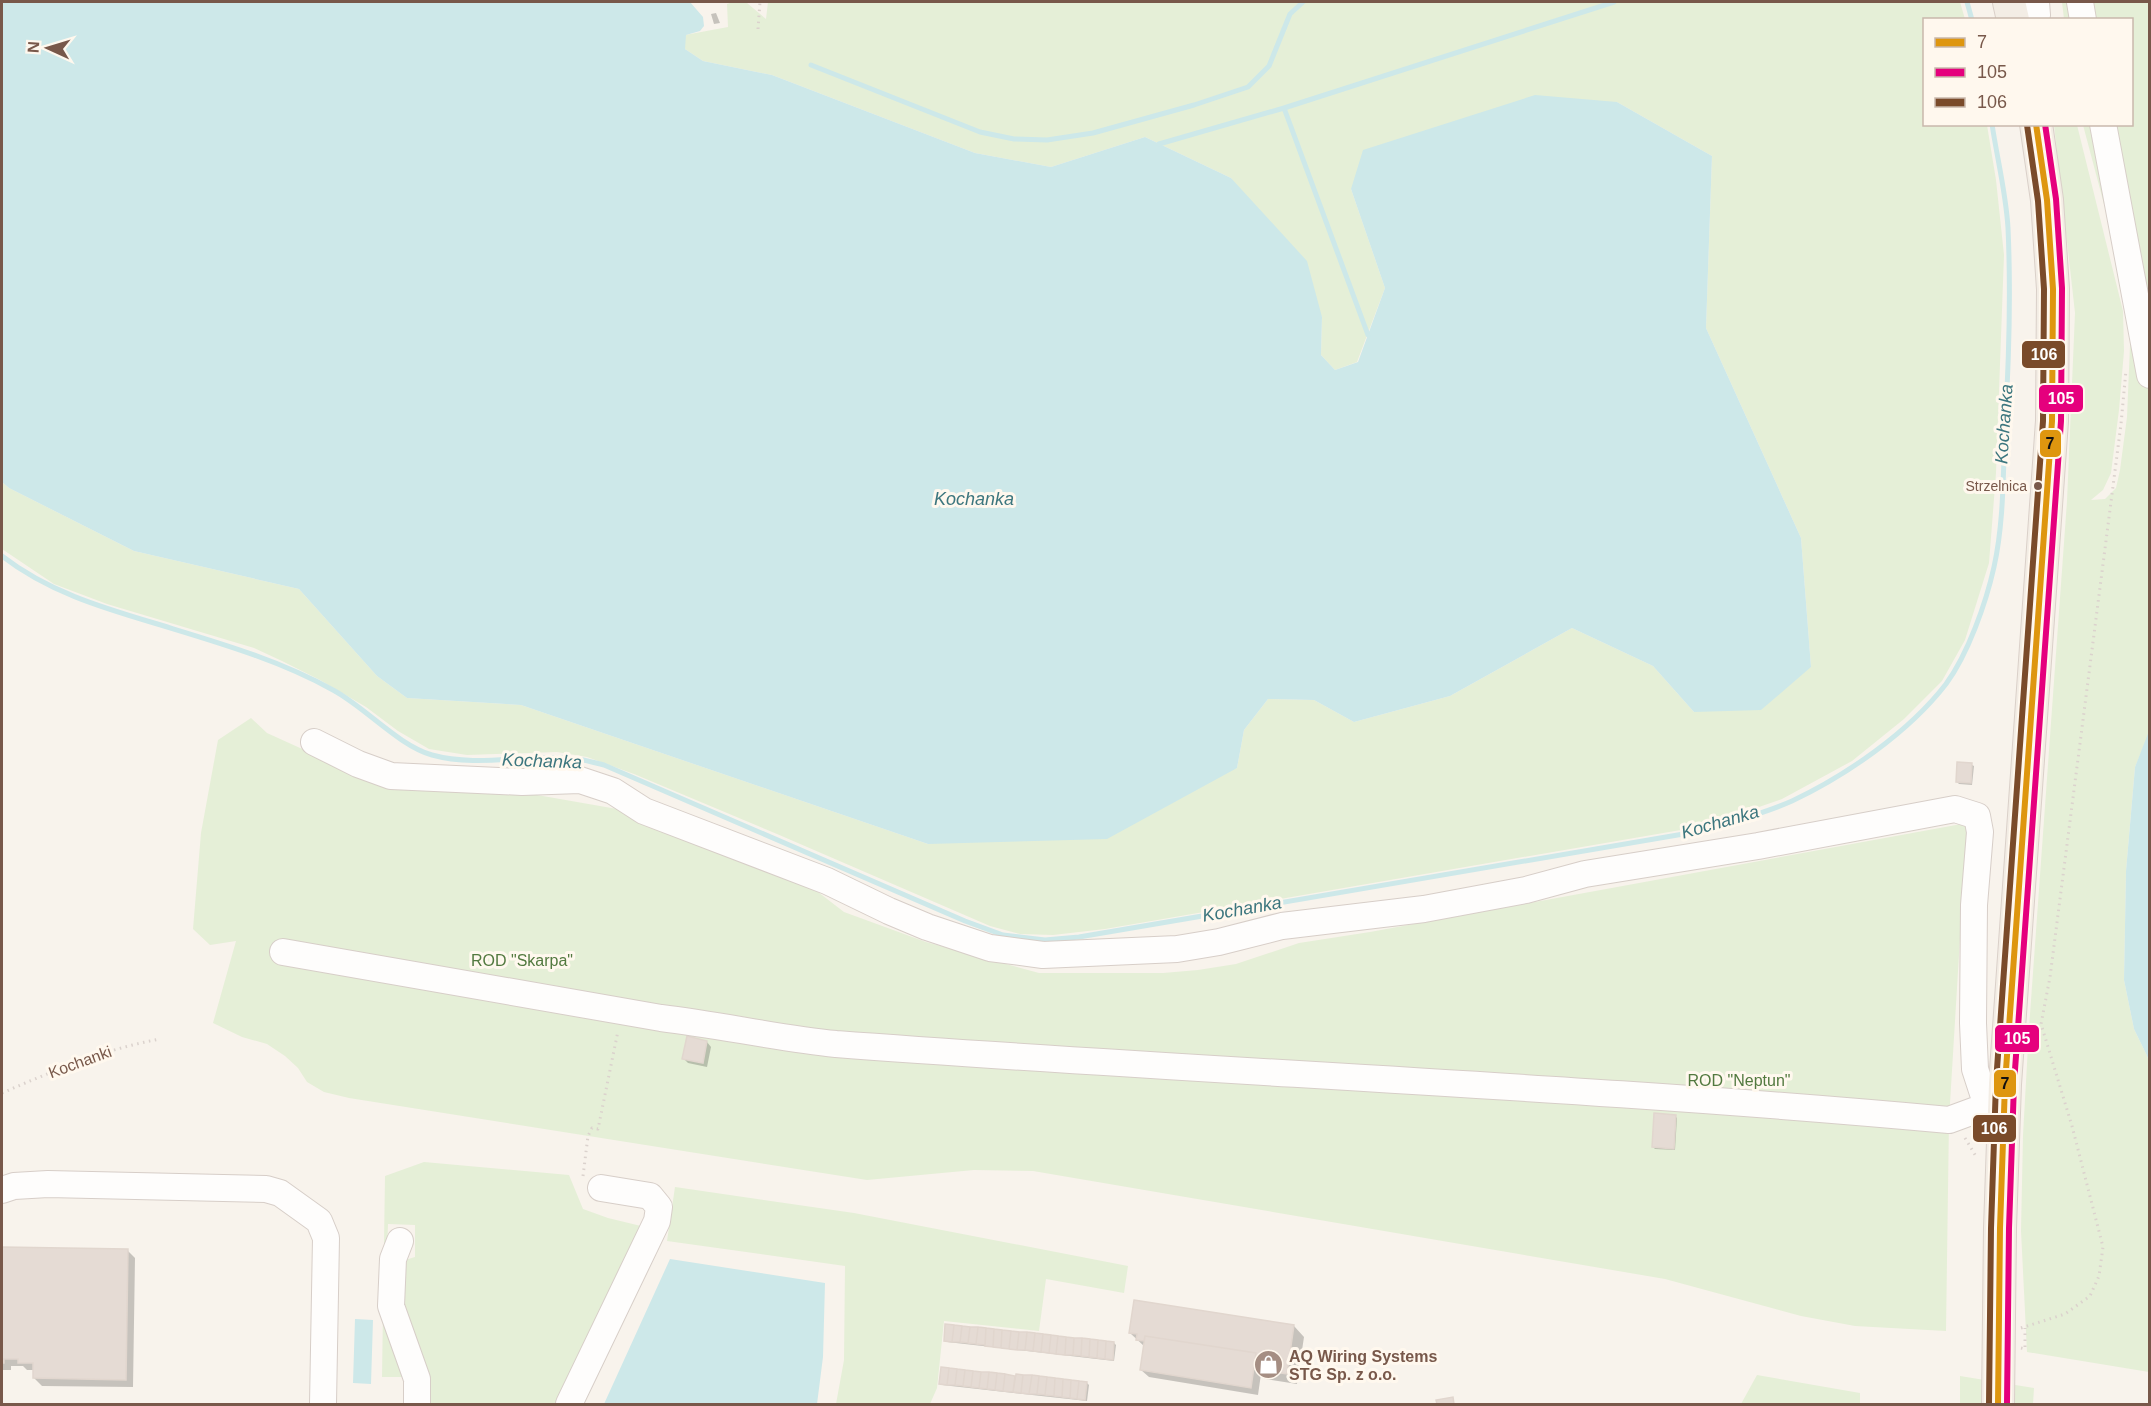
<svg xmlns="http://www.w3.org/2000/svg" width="2151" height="1406" font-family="Helvetica,sans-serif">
	<rect width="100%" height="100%" fill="#f8f3ec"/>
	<!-- green -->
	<path fill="#e5efd7" d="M733 2 747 3 766 19 768 2H1960L1965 19 1924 20V124L1987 125 1996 180 2004 255 1996 473 1989 563 1965 640 1942 681 1904 719 1852 761 1782 799 1704 826 1105 929 1053 935 1020 934 990 926 777 834 634 774 587 757 557 752 467 755 429 749 398 731 366 707 320 680 282 661 254 648 107 604 54 584 2 549V482L9 488 134 551 299 589 377 676 407 698 521 705 928 844 1237 768 1244 730 1268 699 1314 700 1354 722 1450 696 1572 628 1653 666 1694 712 1811 667 1801 538 1706 328 1712 156 1617 102 1351 189 1385 288 1357 362 1335 370 1321 355 1322 317 1231 178 1145 137 1051 167 975 153 772 75 703 61 685 49V35L728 27 727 4Z
		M2062 2H2149L2150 731 2135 767 2126 871 2124 980 2134 1029 2149 1060V1372L2027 1352 2021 1231 2023 1135 2029 1028 2067 501 2075 313 2054 125H2077L2123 311 2124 351 2119 410 2111 473 2103 490 2091 500 2105 499 2116 488 2120 470 2127 417 2131 321 2114 242 2083 125 2132 124V20L2064 19Z
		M251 718 267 733 386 787 520 792 617 809 781 868 805 882 844 912 926 942 1039 973H1163L1198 970 1236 964 1299 943 1370 932 1967 823 1949 1120 1946 1331 1855 1326 1801 1316 1665 1279 1033 1171 974 1170 867 1180 349 1098 324 1092 307 1082 298 1068 285 1056 267 1044 242 1037 213 1023 236 941 210 945 193 929 201 833 218 740Z
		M424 1162 569 1175 583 1209 608 1218 641 1226 562 1404H427L399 1305 402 1261 415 1257V1225L388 1224 385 1311 409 1377H382L385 1176Z
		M675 1187 854 1213 1128 1266 1124 1293 1046 1279 1039 1331 944 1321 937 1388 930 1404H836L844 1360 845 1266 667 1241Z
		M1757 1375 1860 1393V1404H1741Z
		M1960 1376 2034 1388 2033 1404H1960Z"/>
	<!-- water -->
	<path fill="#cde8e9" d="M2 2H690L703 17 704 26 700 31 686 35 685 49 703 61 772 75 975 153 1051 167 1145 137 1231 178 1307 261 1322 317 1321 355 1335 370 1358 362 1385 288 1351 189 1363 150 1535 95 1617 102 1712 156 1706 328 1801 538 1811 667 1761 710 1694 712 1653 666 1572 628 1450 696 1354 722 1314 700 1268 699 1244 730 1237 768 1107 839 928 844 521 705 407 698 377 676 299 589 134 551 9 488 2 482Z
		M2149 731V1060L2134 1029 2124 980 2126 871 2135 767Z
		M670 1259 825 1283 823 1357 817 1404H604Z
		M355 1319 373 1320 371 1384 353 1383Z"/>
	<!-- shadow -->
	<path fill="#0003" d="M716 13 720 23 714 24 711 14Z
		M1972 765 1974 766 1972 785 1959 784 1957 782Z
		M707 1042 711 1047 707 1067 688 1063 684 1059Z
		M1675 1116 1677 1118 1675 1150 1655 1149 1653 1147Z
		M2 1248 127 1250 135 1258 133 1387 42 1386 34 1378V1370H27L23 1366H11V1370H2Z
		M947 1326 1114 1343 1116 1345 1114 1361 947 1342 945 1340Z
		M1294 1326 1304 1337 1297 1384 1266 1379 1261 1374 1258 1395 1149 1377 1141 1370 1145 1347 1130 1333Z
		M942 1369 1087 1383 1089 1385 1087 1401 942 1385 940 1383Z"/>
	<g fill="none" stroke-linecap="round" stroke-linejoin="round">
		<!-- stream -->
		<path stroke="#cde8e9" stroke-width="5" d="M1967 2 1972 20
			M811 65 980 132 1014 139 1047 140 1093 133 1194 105 1248 87 1269 66 1290 14 1303 2
			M1284 108 1368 335
			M1159 144 1284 108 1614 2
			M2 556C47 591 100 607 154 623 216 642 277 659 333 690 365 707 399 746 432 755 479 768 529 753 577 759 586 760 595 763 604 765L965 921 1003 935 1045 940 1079 937 1701 831C1732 822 1763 814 1792 801 1847 775 1909 732 1946 684 1968 654 1986 603 1994 567 2004 522 2003 473 2005 427 2009 361 2011 294 2008 228 2006 193 1997 158 1992 124"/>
	</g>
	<!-- building -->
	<path fill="#e5dbd4" stroke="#e1d6ce" stroke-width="1.5" d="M1957 762 1972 763 1971 783 1956 782Z
		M687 1036 707 1041 703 1063 682 1059Z
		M1654 1113 1676 1115 1674 1149 1652 1147Z
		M2 1247 128 1249 126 1380 33 1378V1363H18V1359H4V1363H2Z
		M1134 1300 1294 1325 1287 1374 1254 1369 1256 1353 1145 1336 1144 1341 1136 1340 1137 1334 1129 1333Z
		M945 1324 954 1325 952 1342 944 1341Z
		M954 1325 962 1326 960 1342H952Z
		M962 1326 970 1327 968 1343 960 1342Z
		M970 1327H978L976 1344 968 1343Z
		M978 1327 986 1328 985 1345 976 1344Z
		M986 1328 994 1329 993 1347 985 1346Z
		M994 1329 1002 1330 1001 1348 993 1347Z
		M1002 1330 1011 1331 1009 1349 1001 1348Z
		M1011 1331 1019 1332 1017 1350 1009 1349Z
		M1019 1332H1027L1025 1350H1017Z
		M1027 1332 1035 1333 1033 1351 1025 1350Z
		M1035 1333 1043 1334 1041 1352 1033 1351Z
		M1043 1334 1051 1335 1049 1353 1041 1352Z
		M1051 1335 1058 1336 1056 1354 1049 1353Z
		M1058 1336 1066 1337 1065 1355 1056 1354Z
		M1145 1336 1256 1353 1251 1388 1140 1370Z
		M1066 1337 1074 1338 1073 1355H1065Z
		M1074 1338H1082L1081 1356 1073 1355Z
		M1082 1338 1090 1339 1089 1357 1081 1356Z
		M1090 1339 1098 1340 1097 1358 1089 1357Z
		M1098 1340 1106 1341 1105 1359 1097 1358Z
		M1106 1341 1114 1342 1113 1360 1105 1359Z
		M941 1367 949 1368 947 1385 939 1384Z
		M949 1368 957 1369 955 1385H947Z
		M957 1369 965 1370 963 1386 955 1385Z
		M965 1370 973 1371 971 1387 963 1386Z
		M973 1371 981 1372 979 1388 971 1387Z
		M981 1372H989L987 1389 979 1388Z
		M989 1372 997 1373 995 1390 987 1389Z
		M997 1373 1005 1374 1003 1391 995 1390Z
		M1005 1374 1015 1376 1013 1392 1003 1391Z
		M1016 1374 1023 1375 1021 1393 1013 1392Z
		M1023 1375H1032L1029 1394 1021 1393Z
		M1032 1375 1039 1376 1037 1394H1029Z
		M1039 1376 1047 1377 1045 1395 1037 1394Z
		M1047 1377 1055 1378 1054 1396 1045 1395Z
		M1055 1378 1063 1379 1062 1397 1054 1396Z
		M1063 1379 1071 1380 1070 1398 1062 1397Z
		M1071 1380 1079 1381 1077 1399 1070 1398Z
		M1079 1381 1087 1382 1085 1400 1077 1399Z
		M1453 1397 1454 1404H1437L1436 1400Z"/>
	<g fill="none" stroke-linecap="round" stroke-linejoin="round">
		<defs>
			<path id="minor" d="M2080 2 2083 20
				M2030 20 2037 15 2036 2
				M2103 124 2150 375
				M314 742 358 764 391 776 522 782 580 780 613 791 644 811 827 881 889 911 927 927 990 948 1043 955 1177 949 1219 942 1282 926 1424 909 1526 890 1585 874 1758 846 1955 809 1977 816 1980 832 1974 905 1973 1023 1975 1069 1987 1106 2004 1109
				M283 952 661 1018C720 1025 777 1038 836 1044 1207 1072 1578 1086 1949 1120L1987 1106
				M2 1190 14 1186 48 1184 266 1189 280 1193 319 1221 326 1238 323 1404
				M400 1241 393 1259 391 1306 417 1379V1404
				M569 1404 657 1221 659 1207 650 1196 601 1188"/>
			<path id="major" d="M2009 2 2013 20
				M1998 1404 2000 1228 2005 1084 2052 421 2053 289 2047 200 2036 124"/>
		</defs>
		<!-- minor casing -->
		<use href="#minor" stroke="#d7cec8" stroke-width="28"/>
		<!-- major casing -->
		<use href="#major" stroke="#dad0c9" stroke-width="34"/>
		<!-- path -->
		<path stroke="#dbd2cd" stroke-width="3" stroke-dasharray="1.5 4.5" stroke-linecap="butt" d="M758 29 760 2
			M2 1093C53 1071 105 1049 160 1039
			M1965 1138 1977 1158
			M583 1176 588 1136 592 1128 598 1129 618 1031
			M2021 1328 2065 1314 2090 1296 2099 1276 2103 1247 2072 1126 2041 1024 2050 977 2121 424 2126 370
			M2021 1348 2025 1349V1328"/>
		<!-- minor -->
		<use href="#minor" stroke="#fefdfc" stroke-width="26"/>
		<!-- major -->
		<use href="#major" stroke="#f3ede5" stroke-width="32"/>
		<defs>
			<path id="bus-1" d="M1998 1404 2000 1228 2005 1084 2052 421 2053 289 2047 200 2036 124"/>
			<path id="bus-2" d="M2007 1404 2009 1228 2014 1084 2061 421 2062 288 2056 199 2045 124"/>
			<path id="bus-3" d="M1989 1404 1991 1228 1996 1083 2043 421 2044 289 2038 201 2027 125"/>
		</defs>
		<!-- bus-1 casing -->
		<use href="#bus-1" stroke="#fff8ee" stroke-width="10"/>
		<!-- bus-2 casing -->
		<use href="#bus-2" stroke="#fff8ee" stroke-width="10"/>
		<!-- bus-3 casing -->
		<use href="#bus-3" stroke="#fff8ee" stroke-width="10"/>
		<!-- bus-1 -->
		<use href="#bus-1" stroke="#de960f" stroke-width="6"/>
		<!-- bus-2 -->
		<use href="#bus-2" stroke="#e5007d" stroke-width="6"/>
		<!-- bus-3 -->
		<use href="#bus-3" stroke="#7a4b2a" stroke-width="6"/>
	</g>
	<!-- icons -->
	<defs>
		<symbol id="shop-disc" viewBox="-11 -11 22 22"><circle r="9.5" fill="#a58e83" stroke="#fff8ee"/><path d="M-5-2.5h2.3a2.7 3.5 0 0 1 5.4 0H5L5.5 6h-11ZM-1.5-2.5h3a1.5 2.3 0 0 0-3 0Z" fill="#fff"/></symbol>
	</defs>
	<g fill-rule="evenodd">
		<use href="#shop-disc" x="1252" y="1348" width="33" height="33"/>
	</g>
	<!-- markers -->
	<circle fill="#78584a" stroke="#fff8ee" stroke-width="2" cx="2038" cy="486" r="5"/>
	<g text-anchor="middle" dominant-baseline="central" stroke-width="6" stroke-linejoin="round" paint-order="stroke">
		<!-- bus labels -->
		<g font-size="14" fill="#78584a" stroke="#fff8ee" text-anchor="end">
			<text x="2027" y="486">Strzelnica</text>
		</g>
		<!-- park labels -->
		<g font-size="16" fill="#52793f" stroke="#fff8ee">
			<text x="522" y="960">ROD "Skarpa"</text>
			<text x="1739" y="1080">ROD "Neptun"</text>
		</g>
		<!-- street labels -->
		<g font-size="16" fill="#78584a" stroke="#fff8ee">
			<text transform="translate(80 1062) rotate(-20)">Kochanki</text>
		</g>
		<!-- poi labels -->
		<g font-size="16" font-weight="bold" fill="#78584a" stroke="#fff8ee" text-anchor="start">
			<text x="1289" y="1356">AQ Wiring Systems<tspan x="1289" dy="18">STG Sp. z o.o.</tspan></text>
		</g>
		<!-- water labels -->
		<g font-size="18" font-style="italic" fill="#3c767e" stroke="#fff8ee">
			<text transform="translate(2004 424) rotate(-86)">Kochanka</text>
			<text x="974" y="499">Kochanka</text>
			<text transform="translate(542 761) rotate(2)">Kochanka</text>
			<text transform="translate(1720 822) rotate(-16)">Kochanka</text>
			<text transform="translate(1242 909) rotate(-10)">Kochanka</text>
		</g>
	</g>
	<g stroke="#fff8ee" stroke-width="2">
		<rect x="2021" y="340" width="45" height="29" rx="6" fill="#7a4b2a"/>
		<rect x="2038" y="384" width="46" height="29" rx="6" fill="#e5007d"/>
		<rect x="2039" y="429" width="23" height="29" rx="6" fill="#de960f"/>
		<rect x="1994" y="1024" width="46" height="29" rx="6" fill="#e5007d"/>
		<rect x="1993" y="1069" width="24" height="29" rx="6" fill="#de960f"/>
		<rect x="1972" y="1114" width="45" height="29" rx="6" fill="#7a4b2a"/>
	</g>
	<g font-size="16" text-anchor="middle" font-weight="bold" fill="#fff">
		<text x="2044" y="360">106</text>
		<text x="2061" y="404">105</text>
		<text x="2017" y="1044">105</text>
		<text x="1994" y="1134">106</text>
	</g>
	<g font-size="16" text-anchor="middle" font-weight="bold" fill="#111">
		<text x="2050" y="449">7</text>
		<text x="2005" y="1089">7</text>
	</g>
	<!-- border -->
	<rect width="2151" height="1406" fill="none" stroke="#78584a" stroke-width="6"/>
	<!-- legend -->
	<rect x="1923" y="18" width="210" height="108" fill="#fff8ee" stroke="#c9b8ac" stroke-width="1.5"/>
	<rect x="1935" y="38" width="30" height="9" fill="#de960f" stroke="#c9b8ac" stroke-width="1.5"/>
	<text x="1977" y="48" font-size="18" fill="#78584a">7</text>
	<rect x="1935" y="68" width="30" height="9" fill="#e5007d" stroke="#c9b8ac" stroke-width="1.5"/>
	<text x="1977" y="78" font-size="18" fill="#78584a">105</text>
	<rect x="1935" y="98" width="30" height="9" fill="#7a4b2a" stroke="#c9b8ac" stroke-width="1.5"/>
	<text x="1977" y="108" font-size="18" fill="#78584a">106</text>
	<!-- north arrow -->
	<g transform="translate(48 48) rotate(274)" stroke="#fff8ee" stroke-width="4.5" paint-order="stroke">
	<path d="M0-4.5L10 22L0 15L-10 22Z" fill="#78584a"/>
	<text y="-9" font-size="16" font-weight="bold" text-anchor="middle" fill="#78584a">N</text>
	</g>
</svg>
